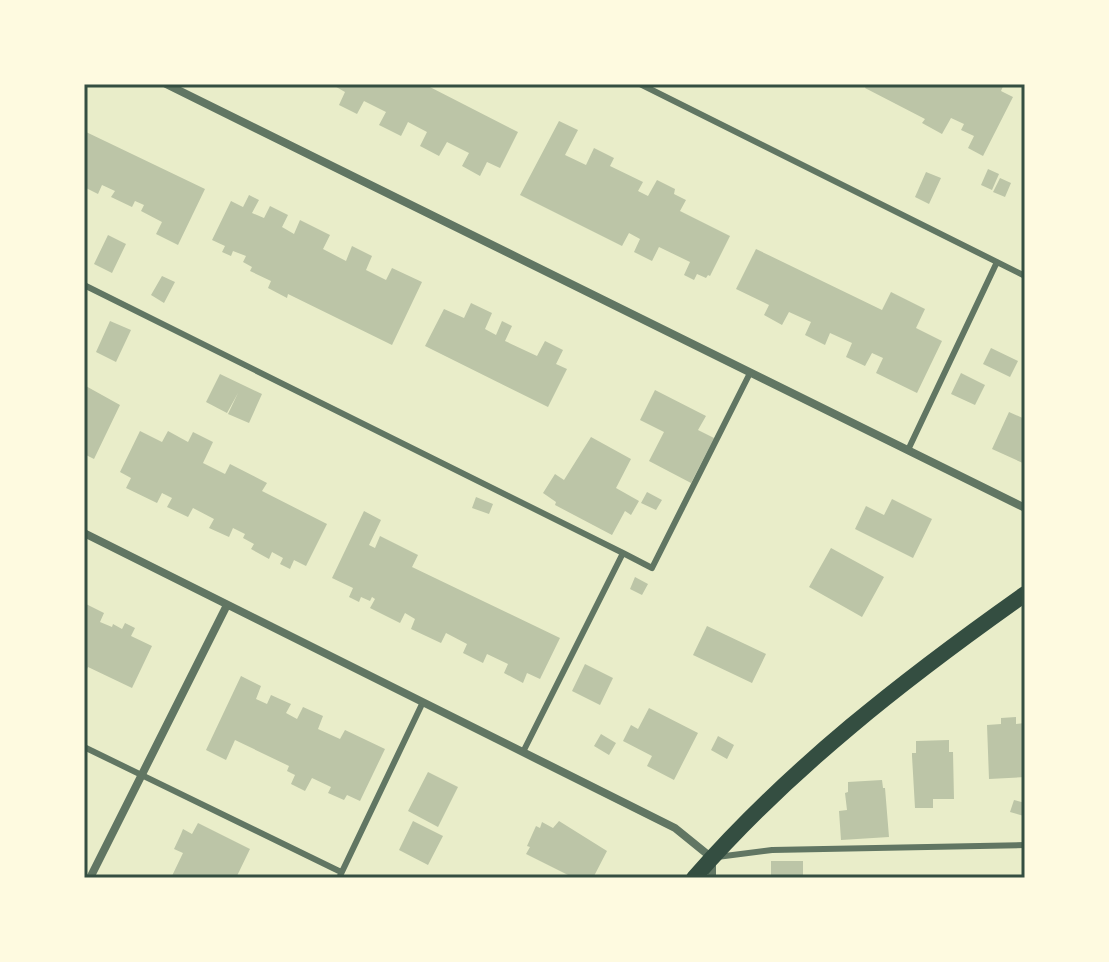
<svg xmlns="http://www.w3.org/2000/svg" width="1109" height="962" font-family="'Crimson Pro',serif">
	<rect width="100%" height="100%" fill="#e9edc9"/>
	<!-- building -->
	<path fill="#bcc5a7" d="M331 84H424L518 132 500 168 487 162 480 176 462 166 469 153 447 142 439 156 420 146 427 132 408 122 401 136 379 125 386 112 364 101 357 114 339 105 345 92Z
		M867 84H1004L1001 91 1013 97 983 156 968 148 974 136 961 130 964 124 951 118 942 134 922 123 925 119 865 88Z
		M559 121 578 130 565 155 586 165 594 148 614 158 610 166 643 182 638 191 648 196 657 180 675 189 674 194 686 200 680 211 730 236 710 276 708 275 706 278 697 274 694 280 684 275 690 262 659 247 652 261 634 252 640 239 629 233 622 246 520 195Z
		M84 131 205 189 178 245 156 234 162 222 141 211 144 205 135 201 132 207 111 197 115 191 102 185 98 194 84 187Z
		M988 169 999 174 992 190 981 185Z
		M926 172 941 178 929 204 915 197Z
		M1000 178 1011 183 1005 197 993 192Z
		M249 195 259 200 252 213 264 218 270 206 288 215 282 227 294 234 300 220 330 235 323 249 346 261 352 246 372 256 366 270 386 280 392 268 422 282 392 345 288 294 287 298 268 288 271 281 250 271 252 267 243 262 246 256 233 251 231 256 222 252 225 246 212 240 231 201 243 207Z
		M108 235 126 244 112 273 94 264Z
		M756 249 882 310 891 292 925 309 916 328 942 341 917 393 876 373 883 358 872 353 865 366 846 357 852 343 830 333 825 345 805 335 811 322 789 312 782 325 764 315 769 305 736 289Z
		M162 276 175 282 164 303 151 295Z
		M471 303 492 313 485 329 496 335 502 321 512 326 505 341 537 356 545 341 563 350 556 364 567 369 548 407 425 346 444 309 464 318Z
		M110 321 131 330 116 362 96 352Z
		M991 348 1018 361 1010 377 983 364Z
		M961 373 985 385 975 405 951 394Z
		M220 374 262 394 249 423 228 414 238 393 227 413 206 402Z
		M84 385 120 405 94 459 84 454Z
		M655 390 706 416 698 430 714 438 691 483 649 461 664 432 640 420Z
		M1009 412 1025 419V464L992 449Z
		M140 431 162 442 168 431 188 442 193 432 213 442 203 463 225 474 230 464 267 483 262 491 327 524 306 566 294 560 290 569 280 564 283 558 272 552 269 559 251 549 254 544 243 538 245 534 233 528 229 537 209 528 214 519 193 508 188 517 167 507 172 498 162 493 157 503 126 488 131 478 120 472Z
		M591 437 631 459 616 488 639 501 631 515 625 511 612 535 555 505 556 502 543 493 555 474 564 480Z
		M647 492 662 500 656 510 641 503Z
		M476 497 493 504 489 514 472 508Z
		M892 499 932 519 913 558 855 529 866 506 884 515Z
		M364 511 381 520 369 545 375 548 380 536 418 555 412 567 560 638 540 679 527 673 523 683 504 673 508 664 487 654 483 663 463 653 467 644 446 633 441 643 411 629 415 619 405 613 400 623 370 608 375 599 372 597 370 601 361 597 359 602 349 597 353 588 332 578Z
		M831 548 884 577 862 617 809 587Z
		M635 577 648 584 642 595 630 589Z
		M86 604 104 613 100 622 112 627 113 624 122 629 125 623 135 628 131 636 152 646 132 688 88 667 84 675Z
		M707 626 766 654 752 683 693 655Z
		M585 664 613 678 600 705 572 691Z
		M241 676 261 686 256 699 267 704 271 695 291 704 286 713 297 719 303 707 323 716 318 729 340 739 345 730 385 749 360 801 347 795 344 800 328 793 331 787 312 778 305 791 291 784 295 775 287 771 289 766 235 740 226 760 206 750Z
		M649 708 698 733 674 780 647 766 652 756 623 741 631 725 638 729Z
		M1016 717V724L1025 723V777L989 779 987 725 1001 724V718Z
		M601 734 616 743 609 755 594 746Z
		M718 736 734 745 727 759 711 750Z
		M949 740V752H953L954 799H933V808H915L912 756V753H916V741Z
		M428 772 458 787 438 827 408 811Z
		M882 780 883 788H885L889 837 841 840 839 811 847 810 845 793 848 792V782Z
		M1014 800 1025 803 1024 816 1010 812Z
		M413 821 443 836 428 865 399 850Z
		M559 821 607 851 593 878H574L526 854 530 847 527 846 536 826 540 828 542 822 553 828Z
		M198 823 250 849 236 878H171L183 853 174 849 181 834 183 829 192 834Z
		M771 861H803V878H771Z"/>
	<g fill="none" stroke-linecap="round" stroke-linejoin="round">
		<!-- service -->
		<path stroke="#617663" stroke-width="6" d="M640 84 1025 276
			M84 285 623 553
			M908 450 997 262
			M84 747 341 872
			M523 752 623 553 652 568 750 373
			M717 857 772 850 1025 845
			M339 878 423 702"/>
		<!-- minor -->
		<path stroke="#617663" stroke-width="8" d="M166 84 1025 508
			M84 533 675 828 712 858V878
			M90 878 227 605"/>
		<!-- secondary -->
		<path stroke="#344e41" stroke-width="16" d="M694 878C790 768 906 678 1025 594"/>
	</g>
	<!-- border -->
	<rect width="1109" height="962" fill="none" stroke="#fefae0" stroke-width="172"/>
	<rect x="86" y="86" width="937" height="790" fill="none" stroke="#344e41" stroke-width="3"/>
</svg>
